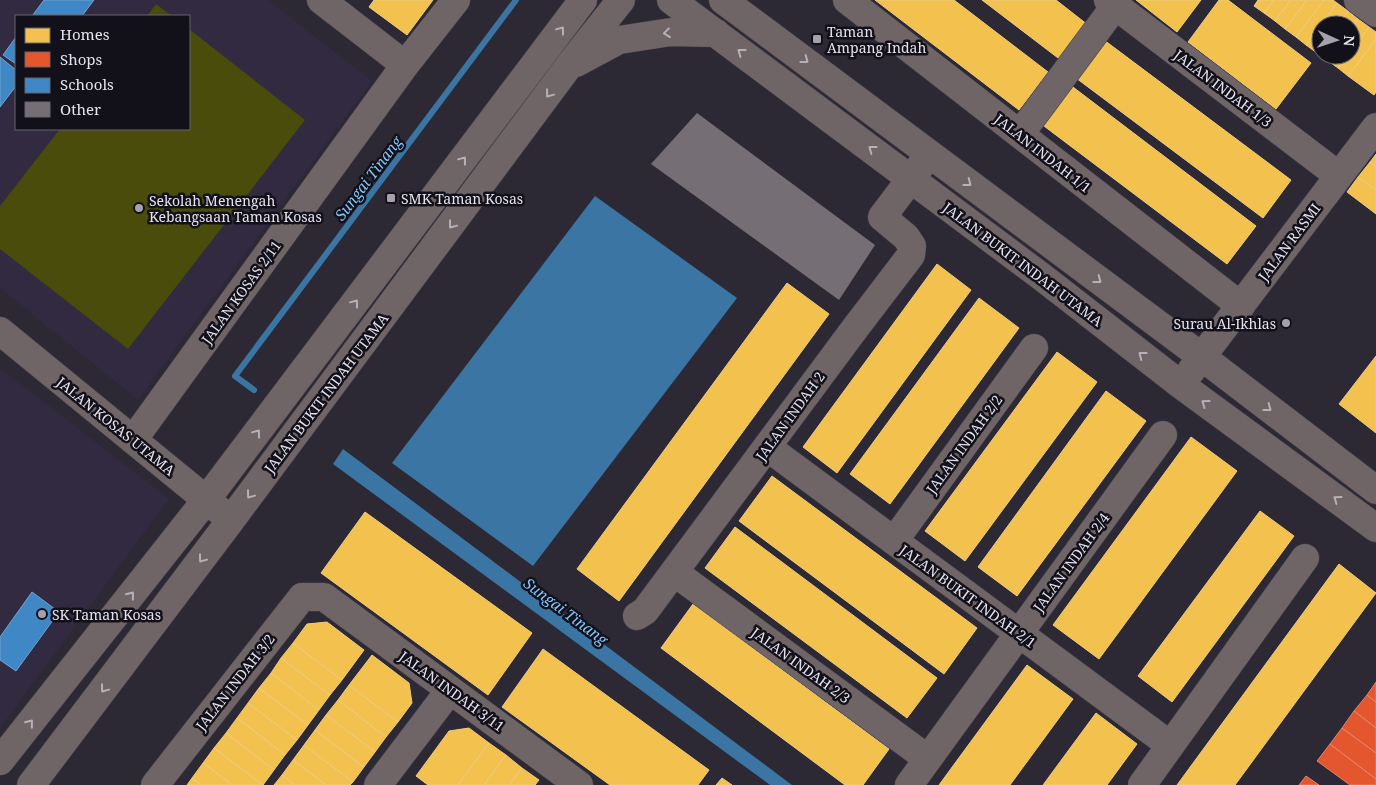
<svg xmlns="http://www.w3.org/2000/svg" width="1376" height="785" font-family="'Noto Serif',serif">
	<rect width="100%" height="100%" fill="#2c2934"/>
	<!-- built -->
	<path fill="#312a41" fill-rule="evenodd" d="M0 0H268L372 81 138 400 0 288ZM16 16H189V129H16Z
		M0 368 169 499 0 728Z"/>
	<!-- green -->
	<path fill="#494c0b" d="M156 4 172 16H147Z
		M189 29 305 120 128 349 0 249V206L60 129H189Z"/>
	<!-- water -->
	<path fill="#3a75a3" d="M595 196 737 298 533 566 392 463Z
		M343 449 792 785H770L333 464Z"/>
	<!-- homes -->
	<path fill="#f2c14e" stroke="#eecb7e" d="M374 0H433L407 35 369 7Z
		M875 0H954L1048 72 1019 110Z
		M982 0H1056L1088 25 1062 61Z
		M1136 0H1201L1177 32Z
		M1219 0H1228L1311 63 1276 109 1188 42Z
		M1258 0H1274L1264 13 1254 6Z
		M1274 0H1291L1275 21 1264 13Z
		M1291 0H1307L1285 29 1275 21Z
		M1307 0H1324L1296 37 1285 29Z
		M1324 0H1333L1337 3 1306 45 1296 37Z
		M1337 3 1348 11 1337 25H1321V47L1317 53 1306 45Z
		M1348 11 1358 19 1351 29V25H1337Z
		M1358 19 1369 27 1351 51V29Z
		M1369 27 1376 32V39L1348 76 1338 68 1348 55H1351V51Z
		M1100 37 1291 180 1263 218 1072 75Z
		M1376 39V92L1374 95 1348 76Z
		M1321 47V55H1331L1327 60 1317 53Z
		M1331 55H1348L1338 68 1327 60Z
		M1065 81 1256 226 1227 264 1036 120Z
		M1376 154V167L1370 162Z
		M1370 162 1376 167V190L1358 177Z
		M1358 177 1376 190V214L1347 192Z
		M937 264 971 290 837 473 803 447Z
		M787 283 829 314 619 601 577 569Z
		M979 298 1019 328 890 504 850 474Z
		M1057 352 1097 382 965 561 925 531Z
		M1376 356V433L1339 404Z
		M1106 391 1146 421 1017 596 978 567Z
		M1191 437 1237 471 1099 659 1053 625Z
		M772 476 977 628 944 674 739 521Z
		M1260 511 1294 536 1172 702 1138 676Z
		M365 512 532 633 488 695 321 573Z
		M735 527 937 678 907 718 705 568Z
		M1339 564 1376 593 1235 785H1177Z
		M693 604 889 749 863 785H845L661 648Z
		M327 622 364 650 342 680 293 643 307 624Z
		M293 643 342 680 330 695 281 658Z
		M543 649 709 770 698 785H610L502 707Z
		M372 655 409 683 412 703 398 722 349 685Z
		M281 658 330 695 319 710 271 673Z
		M1027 665 1073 699 1010 785H939Z
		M271 673 319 710 308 725 259 688Z
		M349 685 398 722 386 737 338 700Z
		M259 688 308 725 297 740 248 703Z
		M338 700 386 737 375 752 326 715Z
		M248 703 297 740 285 755 237 718Z
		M1096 713 1137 744 1107 785H1043Z
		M326 715 375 752 364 767 315 730Z
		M237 718 285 755 274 770 226 733Z
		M469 728 489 743 458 785H428L416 776 449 731Z
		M315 730 364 767 353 782 304 745Z
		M226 733 274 770 263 785 214 748Z
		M489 743 506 755 484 785H458Z
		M304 745 353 782 350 785H326L293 760Z
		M214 748 263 785H232L203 763Z
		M506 755 522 768 509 785H484Z
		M293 760 326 785H295L282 775Z
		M203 763 232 785H201L192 778Z
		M522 768 539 780 535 785H509Z
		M282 775 295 785H274Z
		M192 778 201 785H187Z
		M722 778 732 785H716Z"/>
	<!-- shops -->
	<path fill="#e4572e" stroke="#e48168" d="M1376 682V702L1367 695Z
		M1367 695 1376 702V728L1354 711Z
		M1354 711 1376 728V753L1342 728Z
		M1342 728 1376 753V779L1330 744Z
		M1330 744 1376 779V785H1350L1317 761Z
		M1306 776 1319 785H1299Z"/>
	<!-- schools -->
	<path fill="#3f88c5" stroke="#71a3d1" d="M44 0H94L82 16H32Z
		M16 37V64L3 55Z
		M0 57 16 70V86L0 107Z
		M32 592 59 612 16 671 0 660V637Z"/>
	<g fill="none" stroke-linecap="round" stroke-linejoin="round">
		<!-- stream -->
		<path stroke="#3a75a3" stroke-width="6" d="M254 390 235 376 516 0"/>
	</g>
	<!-- building -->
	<path fill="#756e74" d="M697 113 875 245 839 300 651 164Z"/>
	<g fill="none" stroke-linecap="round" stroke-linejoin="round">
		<defs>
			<path id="minor" d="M321 0 405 65
				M671 0 1042 277 1181 385 1376 528
				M723 0 1202 357 1376 490
				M847 0 1241 306
				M1108 0 1339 176
				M1358 0 1376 13
				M576 63 619 40 671 32 716 33
				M1020 134 1115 6
				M0 331 220 511
				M1191 371 1376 127
				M133 440 405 65 456 0
				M767 447 1170 745
				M894 541 1034 348
				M674 572 928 759
				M637 616 645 611 856 327 911 255 912 246 906 237 882 217 922 164
				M0 761 206 500 583 0
				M31 785 231 520 568 67 621 0
				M155 785 302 597H324L579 785
				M378 785 450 690
				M909 785 1163 435
				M1142 785 1305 558"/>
		</defs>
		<!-- minor casing -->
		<use href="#minor" stroke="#47444d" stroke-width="29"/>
		<!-- minor -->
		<use href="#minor" stroke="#6f6466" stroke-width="28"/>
	</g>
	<!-- one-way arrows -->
	<defs><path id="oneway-chevron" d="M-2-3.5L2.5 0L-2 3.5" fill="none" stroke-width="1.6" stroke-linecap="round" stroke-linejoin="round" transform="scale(1.25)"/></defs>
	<g stroke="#b6b0b8">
		<use href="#oneway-chevron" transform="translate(561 30) rotate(-53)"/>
		<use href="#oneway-chevron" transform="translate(667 33) rotate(173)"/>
		<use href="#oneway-chevron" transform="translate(741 52) rotate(-143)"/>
		<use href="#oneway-chevron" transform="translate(805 60) rotate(37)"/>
		<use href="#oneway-chevron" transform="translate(549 94) rotate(127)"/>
		<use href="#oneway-chevron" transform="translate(872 149) rotate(-143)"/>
		<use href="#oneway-chevron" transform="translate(463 160) rotate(-53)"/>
		<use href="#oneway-chevron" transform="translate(968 183) rotate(37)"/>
		<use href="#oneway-chevron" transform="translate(452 225) rotate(127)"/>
		<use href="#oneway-chevron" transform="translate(1098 280) rotate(37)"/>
		<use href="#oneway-chevron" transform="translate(355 303) rotate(-53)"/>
		<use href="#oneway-chevron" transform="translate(1142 355) rotate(-142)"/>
		<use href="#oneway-chevron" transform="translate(1205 403) rotate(-144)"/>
		<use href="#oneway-chevron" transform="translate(1268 408) rotate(37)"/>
		<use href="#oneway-chevron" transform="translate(257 433) rotate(-53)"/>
		<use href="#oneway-chevron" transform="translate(250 495) rotate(127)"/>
		<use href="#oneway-chevron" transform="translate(1337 499) rotate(-144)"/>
		<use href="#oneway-chevron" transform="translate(202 559) rotate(127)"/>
		<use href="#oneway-chevron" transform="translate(131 595) rotate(-52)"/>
		<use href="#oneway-chevron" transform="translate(104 689) rotate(127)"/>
		<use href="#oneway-chevron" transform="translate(30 723) rotate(-52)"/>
	</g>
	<!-- markers -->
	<g fill="#a4a1ad" stroke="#121018" stroke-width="2">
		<rect x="812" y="34" width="10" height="10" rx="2.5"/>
		<rect x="386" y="193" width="10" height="10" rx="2.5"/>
		<circle cx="139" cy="208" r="5"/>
		<circle cx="1286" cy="323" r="5"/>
		<circle cx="42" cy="614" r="5"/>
	</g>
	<g text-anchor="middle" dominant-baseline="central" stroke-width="5" stroke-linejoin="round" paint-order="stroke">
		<!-- poi labels -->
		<g font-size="14" fill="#e5e2ee" stroke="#121018" text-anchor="start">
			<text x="827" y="31">Taman<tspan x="827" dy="16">Ampang Indah</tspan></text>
			<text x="401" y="198">SMK Taman Kosas</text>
			<text x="149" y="200">Sekolah Menengah<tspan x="149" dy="16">Kebangsaan Taman Kosas</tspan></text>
			<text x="1276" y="323" text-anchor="end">Surau Al-Ikhlas</text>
			<text x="52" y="614">SK Taman Kosas</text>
		</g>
		<!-- street labels -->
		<g font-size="14" fill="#e5e2ee" stroke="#121018">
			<text transform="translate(1223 88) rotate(37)">JALAN INDAH 1/3</text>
			<text transform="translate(1043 153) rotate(38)">JALAN INDAH 1/1</text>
			<text transform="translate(1289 242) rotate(-53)">JALAN RASMI</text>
			<text transform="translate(1023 264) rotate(37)">JALAN BUKIT INDAH UTAMA</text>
			<text transform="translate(241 292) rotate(-54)">JALAN KOSAS 2/11</text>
			<text transform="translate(326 393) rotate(-53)">JALAN BUKIT INDAH UTAMA</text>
			<text transform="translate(790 416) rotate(-54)">JALAN INDAH 2</text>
			<text transform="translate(116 426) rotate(39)">JALAN KOSAS UTAMA</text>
			<text transform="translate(964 444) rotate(-54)">JALAN INDAH 2/2</text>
			<text transform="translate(1071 562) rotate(-54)">JALAN INDAH 2/4</text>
			<text transform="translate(968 596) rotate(36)">JALAN BUKIT INDAH 2/1</text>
			<text transform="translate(801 665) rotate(36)">JALAN INDAH 2/3</text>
			<text transform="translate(235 682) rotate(-52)">JALAN INDAH 3/2</text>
			<text transform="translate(452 691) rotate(36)">JALAN INDAH 3/11</text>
		</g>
		<!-- water labels -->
		<g font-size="15" font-style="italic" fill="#82c7fe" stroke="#121018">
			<text transform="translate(368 178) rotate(-53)">Sungai Tinang</text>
			<text transform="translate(566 611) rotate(37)">Sungai Tinang</text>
		</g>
	</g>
	<!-- legend -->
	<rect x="15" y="15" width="175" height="115" fill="#121018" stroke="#66646e"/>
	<rect x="25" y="28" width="25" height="15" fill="#f2c14e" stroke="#66646e"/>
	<text x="60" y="40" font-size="15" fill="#e5e2ee">Homes</text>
	<rect x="25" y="52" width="25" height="15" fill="#e4572e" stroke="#66646e"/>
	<text x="60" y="65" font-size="15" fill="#e5e2ee">Shops</text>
	<rect x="25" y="78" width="25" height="15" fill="#3f88c5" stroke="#66646e"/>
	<text x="60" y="90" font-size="15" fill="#e5e2ee">Schools</text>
	<rect x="25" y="102" width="25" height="15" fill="#756e74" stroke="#66646e"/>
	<text x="60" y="115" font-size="15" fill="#e5e2ee">Other</text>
	<!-- north arrow -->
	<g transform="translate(1336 40) rotate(93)"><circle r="24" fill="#121018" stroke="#66646e"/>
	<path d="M0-4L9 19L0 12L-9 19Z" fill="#a4a1ad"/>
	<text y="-8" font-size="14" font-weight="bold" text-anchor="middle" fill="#e5e2ee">N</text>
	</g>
</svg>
